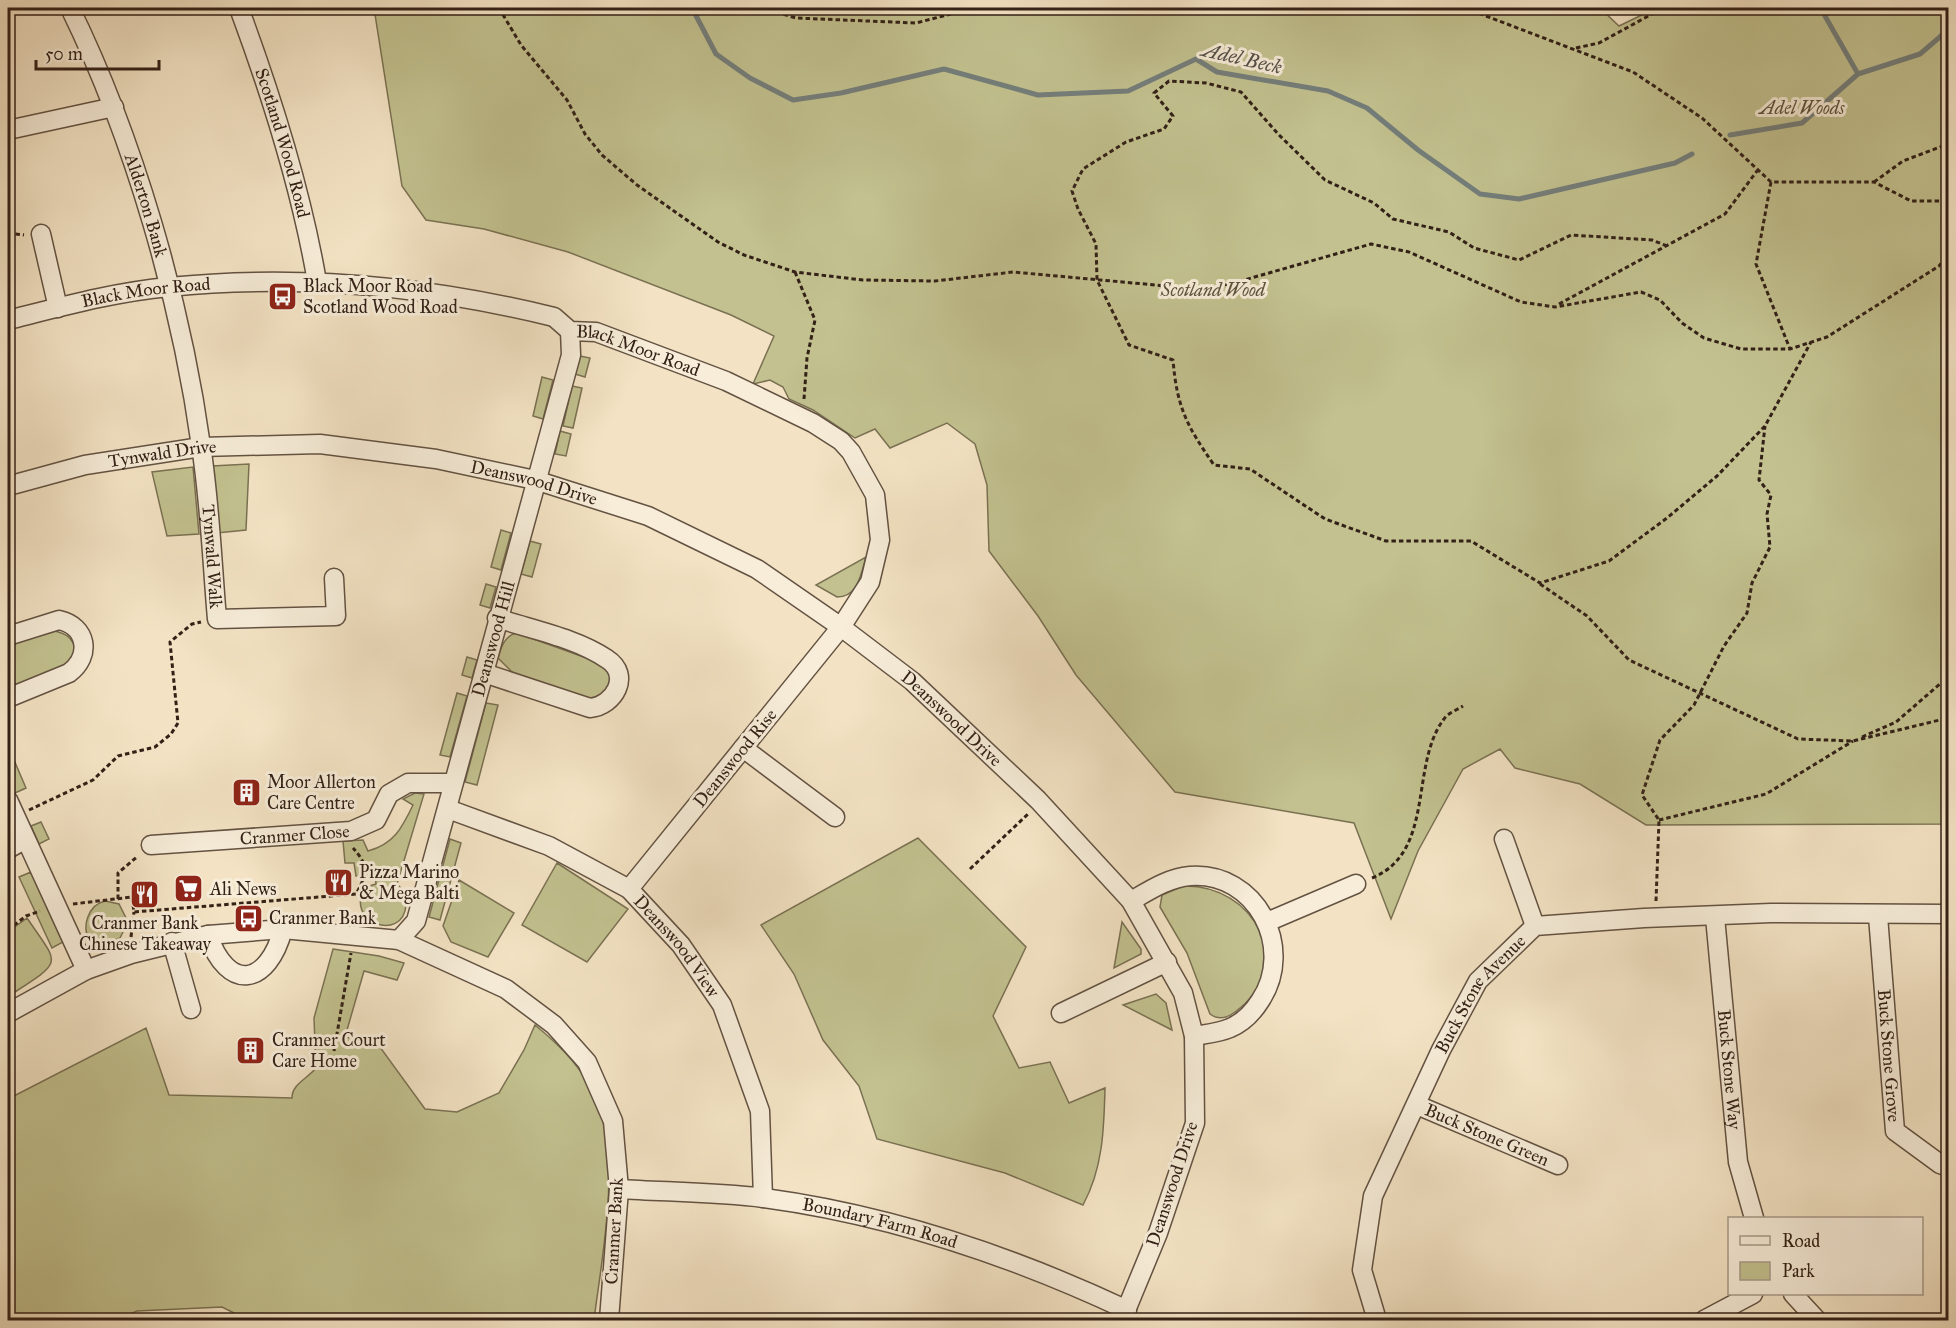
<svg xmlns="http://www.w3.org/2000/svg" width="1956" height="1328" font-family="'IM FELL Great Primer',serif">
	<rect width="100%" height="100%" fill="#f3e3c4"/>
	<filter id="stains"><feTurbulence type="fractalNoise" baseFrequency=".00333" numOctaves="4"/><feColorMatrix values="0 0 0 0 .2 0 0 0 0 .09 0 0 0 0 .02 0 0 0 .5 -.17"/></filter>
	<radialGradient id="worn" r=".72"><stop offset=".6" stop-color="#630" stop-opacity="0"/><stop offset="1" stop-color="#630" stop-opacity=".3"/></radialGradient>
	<!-- green -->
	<path fill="#c2c18f" stroke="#7a7153" stroke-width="1.5" d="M374 8H1600L1619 26 1656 8H1948V824L1646 825 1580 784 1515 768 1500 749 1463 769 1418 851 1391 919 1354 823 1175 792 1076 675 1038 616 989 551 987 485 975 444 947 423 890 448 875 429 855 438 813 410 789 399 783 387 770 380 753 384 774 336 731 315 568 252 484 229 426 220 402 186Z
		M580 356 590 358 585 377 575 374Z
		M542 377 553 380 543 419 533 416Z
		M572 386 582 388 573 428 563 426Z
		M560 431 571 434 566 456 555 454Z
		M249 464 246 530 217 533 212 466Z
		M193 467 199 534 167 536 152 472Z
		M501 530 511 533 501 570 491 567Z
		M530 541 541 544 532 577 521 574Z
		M866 557C861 574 858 597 837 597L816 585Z
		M486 584 496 587 490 608 480 605Z
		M50 630C65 633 73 636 76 652L70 664 8 691V645Z
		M517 633 592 660 604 666 613 681 609 693 588 701 516 676 498 658C501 647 505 635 517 633Z
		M467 657 477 660 472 678 462 675Z
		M457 693 467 696 450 757 440 755Z
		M486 703 498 705 477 785 465 782Z
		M8 746 26 788 15 793 8 776Z
		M415 793 424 794 397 884C404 890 407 896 406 905 403 944 342 921 366 887L376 884 375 876H356L354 863H345L343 841 363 840 368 851C394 844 402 828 413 805L403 799Z
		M41 822 49 839 39 844 31 826Z
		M918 838 1026 947 993 1016 1019 1068 1050 1062 1069 1103 1105 1088C1104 1129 1103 1168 1083 1205L1005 1173 877 1139 859 1086 823 1040 794 974 761 925Z
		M450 839 461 843 440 920 429 917Z
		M557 863 628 909 587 962 522 925Z
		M31 872 63 942 52 948 19 877Z
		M459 880 514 913 488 957 451 942 443 926Z
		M1183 886C1255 884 1298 966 1235 1012 1227 1018 1218 1020 1210 1014L1187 953 1160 907 1162 895Z
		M105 901 119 904 128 922 120 938 102 946 90 941C81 927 88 905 105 901Z
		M27 918C58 964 65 960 15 992L8 983V932Z
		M1122 922 1141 949V954L1114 968Z
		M333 949 379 956 404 963 397 980 364 971 345 1037 362 1040 380 1047 425 1109 457 1112 499 1093 524 1050 535 1025C562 1047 587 1072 599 1107 620 1170 602 1255 594 1320H248L222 1307 137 1311 116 1320H8V1099L146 1028 169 1095 292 1098C292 1084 307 1079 316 1068L314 1018Z
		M1156 994 1166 1003 1172 1030 1123 1005Z"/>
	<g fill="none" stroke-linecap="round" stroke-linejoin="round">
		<!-- stream -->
		<path stroke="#747e7b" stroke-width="5" d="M692 8 716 54 750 78 793 100 841 93 944 69 1038 95 1128 91 1196 59 1217 72 1328 91 1367 108 1418 150 1480 194 1519 199 1675 163 1692 154
			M1823 8 1825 16 1858 74
			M1730 135 1802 123 1858 74 1920 54 1948 30"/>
		<defs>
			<g id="minor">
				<path id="s1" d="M70 8C134 139 181 302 201 446 210 503 212 561 217 619L336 616 334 578"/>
				<path id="s2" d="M239 8C272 97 301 188 317 282"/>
				<path d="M8 130 114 107"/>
				<path d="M41 234 58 308"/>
				<path id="s3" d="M8 320C60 307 114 292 169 287 298 274 428 286 554 317L570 331 596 332 726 381 813 423 841 441 851 452 875 495 880 540 870 582 841 627 629 889"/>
				<path id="s4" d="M8 486 85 465 201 447 320 444 436 459 535 480 648 516 757 569 841 627 912 681 1038 800 1131 901 1183 993 1194 1036 1195 1123 1158 1233 1122 1320"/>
				<path d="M8 636 59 620C87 626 92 656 69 673L8 698"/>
				<path d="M484 673 590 708C614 706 632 675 607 659 576 638 533 630 497 618"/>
				<path d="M743 748 835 817"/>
				<path d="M8 800 86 970"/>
				<path id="s5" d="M448 809 549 846 629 889 681 945 722 1005 760 1111 763 1198"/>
				<path d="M1504 839 1535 926"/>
				<path id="s6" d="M151 845 351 831 376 820 389 794 408 783H453"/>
				<path d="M8 849 24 840"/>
				<path d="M1131 901C1150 890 1168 878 1190 876 1256 871 1296 948 1260 1001 1253 1012 1242 1023 1230 1028 1219 1033 1205 1034 1194 1036"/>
				<path id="s7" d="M1878 916 1895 1131 1940 1164 1948 1167"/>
				<path id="s8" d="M1715 917 1738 1162 1754 1218"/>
				<path d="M1267 922 1356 884"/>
				<path d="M208 935C228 993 268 986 283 929"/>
				<path id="s9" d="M399 940 416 921 571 355 570 331"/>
				<path d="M172 942 191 1009"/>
				<path d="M8 1013 86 970 131 954 208 935 283 929 399 940 506 989 554 1025 587 1062 613 1121 619 1189 609 1320"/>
				<path d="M1061 1013 1167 962"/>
				<path id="s10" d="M1417 1105 1558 1165"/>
				<path id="s11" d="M619 1189C667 1192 716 1192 764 1198 890 1215 1012 1256 1127 1310"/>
				<path d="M1793 1294 1817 1320"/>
				<path id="s12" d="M1377 1320 1362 1270 1373 1196 1441 1050 1478 981 1535 926 1644 918 1771 913 1948 914"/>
				<path d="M1704 1320 1753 1294"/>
			</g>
		</defs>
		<!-- minor casing -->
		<use href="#minor" stroke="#635242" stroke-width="21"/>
		<!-- path -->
		<path stroke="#332117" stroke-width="3" stroke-dasharray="4.5 3" stroke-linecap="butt" d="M499 8 521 45 567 100 585 134 602 155 637 185 718 242 744 255 795 272 863 280 935 281 1013 272 1199 289 1230 284 1371 244 1409 252 1521 302 1555 307 1641 292 1660 300 1682 323 1704 338 1741 349H1790L1827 337 1939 266 1948 255
			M762 8 796 18 916 23 974 8
			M1465 8 1633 72 1702 118 1771 182H1874L1911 201H1948
			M1576 48 1599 43 1663 8
			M1771 182 1756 264 1790 349
			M1874 182 1903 161 1948 144
			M8 233 24 235
			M1667 246 1652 240 1571 235 1519 260 1474 248 1449 232 1393 219 1374 203 1325 180 1279 135 1241 92 1206 83 1169 81 1154 93 1173 116 1164 129 1126 142 1083 169 1072 191 1078 209 1096 244 1097 280 1129 345 1173 360C1177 408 1187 426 1214 465L1250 469 1325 519 1386 541H1471L1540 583 1609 561 1667 518 1717 476 1765 426 1811 342
			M795 272 815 320 807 358 804 399
			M1559 304 1725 214 1757 171
			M1540 584 1587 616 1629 660 1798 739 1853 741 1948 718
			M1862 737 1896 722 1948 677
			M29 810 93 780 118 756 155 747 171 734 178 723 170 642 192 624 201 622
			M1659 820 1766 794 1853 741
			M970 869 1028 814
			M1372 878C1436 852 1409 765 1444 719 1448 713 1457 710 1463 706
			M118 899V873L138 856
			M1656 901 1659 820 1642 795 1660 740 1694 705 1724 646 1747 613 1752 583 1770 547 1767 514 1771 495 1759 480 1765 426
			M73 904 132 897 134 912 356 894C367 874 370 867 353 848
			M8 930 26 916 40 911
			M131 937 134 912
			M334 1051 351 953"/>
		<!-- minor -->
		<use href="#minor" stroke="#f7edd9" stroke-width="18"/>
	</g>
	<!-- icons -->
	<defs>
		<symbol id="bus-square" viewBox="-11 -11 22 22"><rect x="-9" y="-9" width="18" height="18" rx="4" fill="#8f2418" stroke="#f7edd9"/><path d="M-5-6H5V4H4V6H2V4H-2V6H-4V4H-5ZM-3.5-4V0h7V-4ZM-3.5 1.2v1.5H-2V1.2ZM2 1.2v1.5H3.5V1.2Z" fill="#fff"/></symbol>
		<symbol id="building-square" viewBox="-11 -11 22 22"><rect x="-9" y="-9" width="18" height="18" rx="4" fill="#8f2418" stroke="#f7edd9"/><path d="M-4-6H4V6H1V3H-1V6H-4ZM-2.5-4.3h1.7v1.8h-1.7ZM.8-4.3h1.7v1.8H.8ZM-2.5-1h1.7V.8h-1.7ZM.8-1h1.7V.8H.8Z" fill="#fff"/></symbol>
		<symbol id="restaurant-square" viewBox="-11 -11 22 22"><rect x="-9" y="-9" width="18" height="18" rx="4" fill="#8f2418" stroke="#f7edd9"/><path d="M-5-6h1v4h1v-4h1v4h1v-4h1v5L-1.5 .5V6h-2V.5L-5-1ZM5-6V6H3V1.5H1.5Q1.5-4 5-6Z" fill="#fff"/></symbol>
		<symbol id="supermarket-square" viewBox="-11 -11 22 22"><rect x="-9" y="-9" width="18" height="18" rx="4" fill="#8f2418" stroke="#f7edd9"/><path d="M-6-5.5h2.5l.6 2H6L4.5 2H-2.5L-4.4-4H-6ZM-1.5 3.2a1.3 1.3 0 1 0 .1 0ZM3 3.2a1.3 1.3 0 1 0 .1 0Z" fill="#fff"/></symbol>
	</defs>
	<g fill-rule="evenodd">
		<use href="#bus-square" x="266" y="280" width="33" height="33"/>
		<use href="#building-square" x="230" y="776" width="33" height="33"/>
		<use href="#restaurant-square" x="322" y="866" width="33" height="33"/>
		<use href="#supermarket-square" x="172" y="872" width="33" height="33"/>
		<use href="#restaurant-square" x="128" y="878" width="33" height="33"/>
		<use href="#bus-square" x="232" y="902" width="33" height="33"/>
		<use href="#building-square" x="234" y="1034" width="33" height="33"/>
	</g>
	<g text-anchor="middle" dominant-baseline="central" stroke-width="6" stroke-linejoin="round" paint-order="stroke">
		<!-- park labels -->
		<g font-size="18" font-style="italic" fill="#5e513b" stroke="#f7edd9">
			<text x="1802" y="108">Adel Woods</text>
			<text x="1213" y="290">Scotland Wood</text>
		</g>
		<!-- street labels -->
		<g font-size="18" fill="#332117" stroke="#f7edd9">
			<text stroke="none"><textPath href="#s2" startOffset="142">Scotland Wood Road</textPath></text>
			<text stroke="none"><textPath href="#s1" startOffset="212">Alderton Bank</textPath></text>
			<text stroke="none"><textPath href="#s3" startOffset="141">Black Moor Road</textPath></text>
			<text stroke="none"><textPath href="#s3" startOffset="645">Black Moor Road</textPath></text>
			<text stroke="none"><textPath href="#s4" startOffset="158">Tynwald Drive</textPath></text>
			<text stroke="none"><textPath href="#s4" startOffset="534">Deanswood Drive</textPath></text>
			<text stroke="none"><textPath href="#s1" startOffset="570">Tynwald Walk</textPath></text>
			<text stroke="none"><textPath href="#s9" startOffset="318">Deanswood Hill</textPath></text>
			<text stroke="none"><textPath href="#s4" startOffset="1020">Deanswood Drive</textPath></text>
			<text transform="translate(735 758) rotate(-51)">Deanswood Rise</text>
			<text stroke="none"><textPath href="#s6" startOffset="144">Cranmer Close</textPath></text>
			<text stroke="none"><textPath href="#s5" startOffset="273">Deanswood View</textPath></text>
			<text stroke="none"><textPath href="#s12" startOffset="357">Buck Stone Avenue</textPath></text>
			<text stroke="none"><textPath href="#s7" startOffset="140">Buck Stone Grove</textPath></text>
			<text stroke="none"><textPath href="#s8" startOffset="153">Buck Stone Way</textPath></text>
			<text stroke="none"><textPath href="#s10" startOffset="76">Buck Stone Green</textPath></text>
			<text transform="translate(1172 1184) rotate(-72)">Deanswood Drive</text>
			<text stroke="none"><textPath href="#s11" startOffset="264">Boundary Farm Road</textPath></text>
			<text transform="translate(614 1231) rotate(-87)">Cranmer Bank</text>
		</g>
		<!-- poi labels -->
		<g font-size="18" fill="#332117" stroke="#f7edd9" text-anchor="start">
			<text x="303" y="286">Black Moor Road<tspan x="303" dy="21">Scotland Wood Road</tspan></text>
			<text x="267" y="782">Moor Allerton<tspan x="267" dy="21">Care Centre</tspan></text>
			<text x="359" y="872">Pizza Marino<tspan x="359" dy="21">&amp; Mega Balti</tspan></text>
			<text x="210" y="889">Ali News</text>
			<text x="269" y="918">Cranmer Bank</text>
			<text x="145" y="923" text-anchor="middle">Cranmer Bank<tspan x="145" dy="21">Chinese Takeaway</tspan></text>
			<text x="272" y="1040">Cranmer Court<tspan x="272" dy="21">Care Home</tspan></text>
		</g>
		<!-- water labels -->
		<g font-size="20" font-style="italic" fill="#535049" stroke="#f7edd9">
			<text transform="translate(1242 58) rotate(13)">Adel Beck</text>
		</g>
	</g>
	<!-- margin -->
	<rect width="1956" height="1328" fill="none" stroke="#f3e3c4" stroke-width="30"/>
	<rect x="9" y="9" width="1938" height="1310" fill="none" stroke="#332117" stroke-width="3"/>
	<rect x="15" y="15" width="1926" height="1298" fill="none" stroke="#332117" stroke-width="1.5"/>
	<!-- legend -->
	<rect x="1728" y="1217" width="195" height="78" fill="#f7edd9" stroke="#a99b8b" stroke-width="1.5"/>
	<rect x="1740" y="1236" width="30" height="9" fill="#f7edd9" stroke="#a99b8b" stroke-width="1.5"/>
	<text x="1782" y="1247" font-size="18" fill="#332117">Road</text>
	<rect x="1740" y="1262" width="30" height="18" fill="#c2c18f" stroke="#a99b8b" stroke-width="1.5"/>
	<text x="1782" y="1277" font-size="18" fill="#332117">Park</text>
	<!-- scale -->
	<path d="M36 60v9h123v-9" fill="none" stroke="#332117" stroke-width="3"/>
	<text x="45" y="60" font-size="18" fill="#332117" stroke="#f7edd9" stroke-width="4.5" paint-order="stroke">50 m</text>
	<rect width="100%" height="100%" filter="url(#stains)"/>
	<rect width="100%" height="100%" fill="url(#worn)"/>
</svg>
